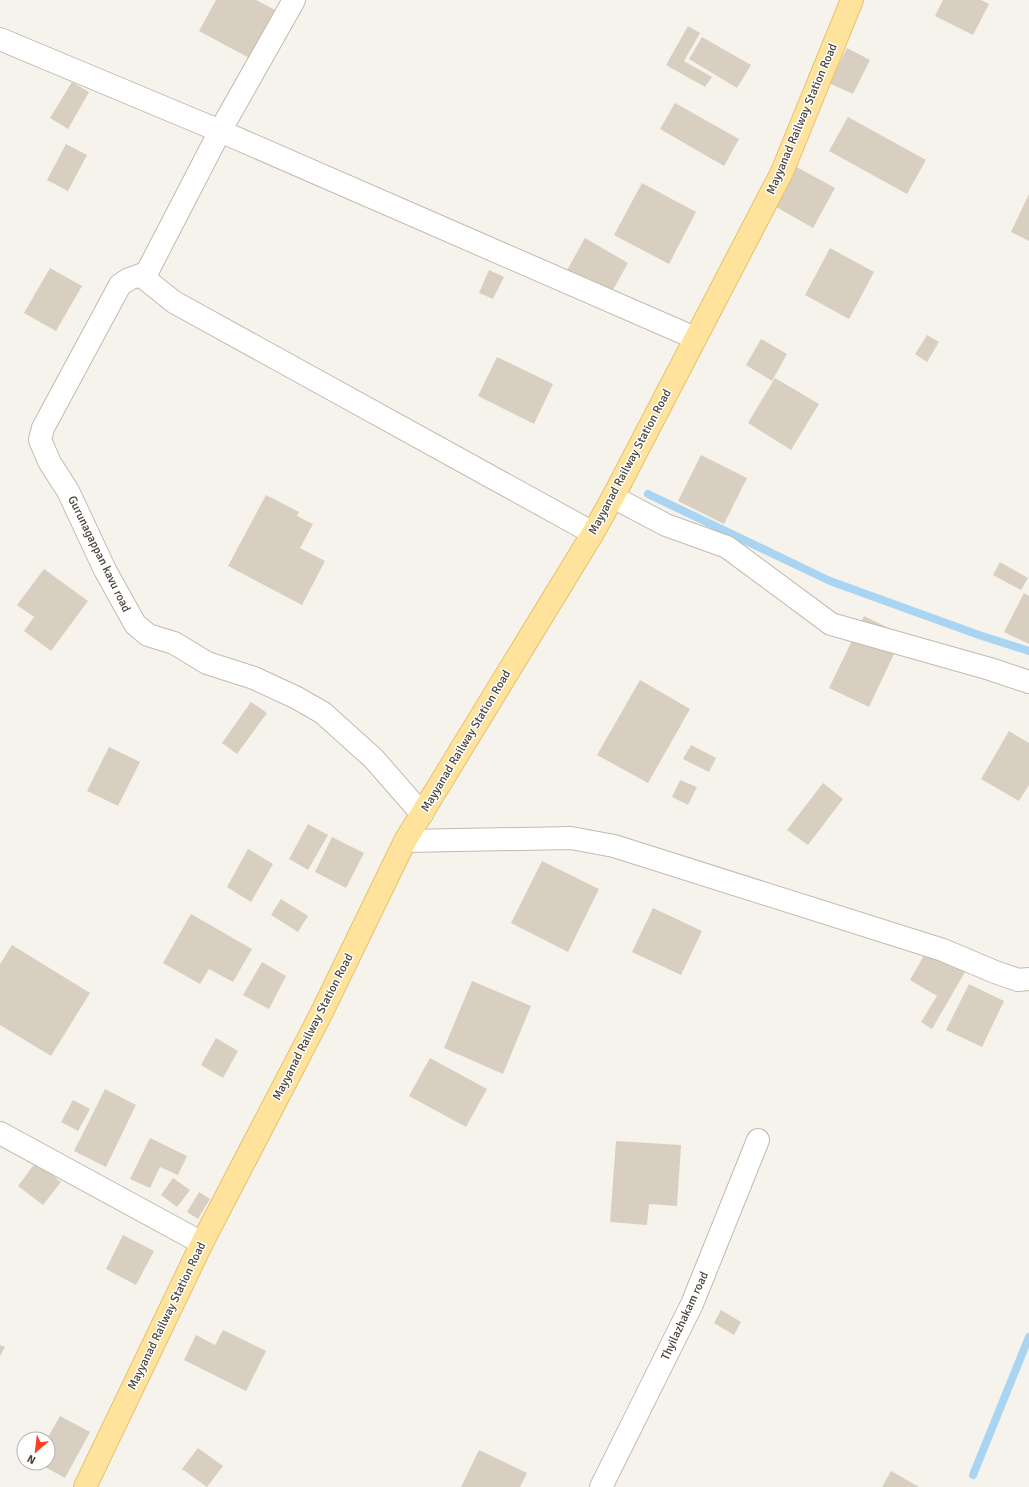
<svg xmlns="http://www.w3.org/2000/svg" width="1029" height="1487" font-family="Signika,sans-serif">
	<rect width="100%" height="100%" fill="#f6f3ec"/>
	<g fill="none" stroke-linecap="round" stroke-linejoin="round">
		<!-- stream -->
		<path stroke="#a9d4f2" stroke-width="8" d="M648 494 830 581 979 635 1029 651
			M973 1475 1029 1337"/>
	</g>
	<!-- building -->
	<path fill="#d8cfc1" d="M216 0H256L279 12 253 60 199 31Z
		M943 0H981L989 4 973 35 935 16Z
		M688 26 700 33 684 61 712 77 705 87 666 65Z
		M702 37 751 65 737 88 689 59Z
		M847 48 870 60 853 94 829 83Z
		M72 82 89 92 68 129 50 118Z
		M675 103 739 139 724 166 660 129Z
		M848 117 926 160 907 194 829 151Z
		M66 144 87 155 68 191 47 180Z
		M793 165 835 188 813 228 771 204Z
		M642 183 696 212 669 264 614 235Z
		M1029 194V241L1011 232Z
		M585 238 628 263 609 297 566 272Z
		M830 248 874 272 849 319 805 295Z
		M50 268 82 286 56 331 24 313Z
		M489 270 504 277 493 299 479 293Z
		M927 335 939 342 927 362 915 354Z
		M761 339 787 354 772 381 746 365Z
		M497 357 553 384 534 424 478 396Z
		M775 378 819 404 791 450 748 423Z
		M701 455 747 478 724 524 678 501Z
		M266 495 299 512 297 516 313 524 300 548 325 561 302 605 228 566Z
		M1000 562 1028 578 1021 590 993 575Z
		M44 569 88 601 51 651 24 631 34 617 17 605Z
		M1024 593 1029 596V644L1004 632Z
		M864 616 903 635 869 707 829 688Z
		M640 680 690 709 648 783 597 755Z
		M251 702 267 713 237 754 222 743Z
		M1009 731 1029 743V785L1019 801 981 779Z
		M691 745 716 758 709 772 683 759Z
		M109 747 140 762 118 806 87 791Z
		M680 780 697 787 688 805 672 797Z
		M823 783 843 799 808 845 787 830Z
		M308 824 328 835 308 870 289 859Z
		M332 837 364 853 346 888 315 872Z
		M248 849 273 864 251 902 227 887Z
		M542 861 599 889 568 952 511 923Z
		M281 899 308 916 298 932 271 915Z
		M653 908 702 931 681 975 632 952Z
		M191 914 252 949 233 982 209 969 200 984 163 963Z
		M12 945 90 993 51 1056 0 1025V964Z
		M927 950 965 972 932 1029 921 1022 937 996 910 980Z
		M262 962 286 976 269 1009 243 995Z
		M472 981 531 1006 503 1074 444 1048Z
		M969 984 1004 1001 982 1047 946 1030Z
		M216 1038 238 1051 223 1078 201 1065Z
		M430 1058 487 1089 466 1127 409 1096Z
		M105 1089 136 1105 106 1167 74 1151Z
		M73 1100 90 1109 78 1131 61 1122Z
		M150 1138 187 1156 178 1175 160 1167 150 1188 130 1179Z
		M616 1141 681 1145 677 1206 649 1204 647 1225 610 1222Z
		M36 1162 61 1182 43 1205 18 1186Z
		M173 1178 190 1190 177 1207 161 1195Z
		M199 1192 210 1199 198 1219 187 1212Z
		M123 1235 154 1251 136 1285 106 1269Z
		M721 1310 741 1322 734 1335 714 1323Z
		M223 1330 266 1351 246 1391 184 1360 196 1335 215 1345Z
		M0 1345 5 1347 0 1356Z
		M60 1416 90 1432 65 1478 38 1463H48L47 1439Z
		M198 1448 223 1466 207 1487 182 1469Z
		M479 1450 527 1473 520 1487H461Z
		M891 1471 919 1487H882Z"/>
	<g fill="none" stroke-linecap="round" stroke-linejoin="round">
		<defs>
			<path id="minor" d="M294 0 220 131 144 278 174 302 593 533
				M0 39 220 131 695 338
				M146 273 129 279 120 285 43 428 40 440 50 463 68 491 105 570 135 624 148 635 174 643 207 663 254 678 297 698 323 713 374 759 422 814
				M613 497 666 525 727 547 831 624 990 669 1029 682
				M405 841 571 838 614 846 943 950 995 972 1018 980 1029 979
				M0 1133 202 1243
				M601 1487 692 1304 758 1140"/>
			<path id="major" d="M85 1487 202 1243 321 1014 405 841 593 533 613 497 782 172 852 0"/>
		</defs>
		<!-- minor casing -->
		<use href="#minor" stroke="#c2bbae" stroke-width="24"/>
		<!-- major casing -->
		<use href="#major" stroke="#e6c16a" stroke-width="24"/>
		<!-- minor -->
		<use href="#minor" stroke="#fff" stroke-width="22"/>
		<!-- major -->
		<use href="#major" stroke="#ffe39c" stroke-width="22"/>
	</g>
	<g text-anchor="middle" dominant-baseline="central" stroke-width="3" stroke-linejoin="round" paint-order="stroke">
		<!-- street labels -->
		<g font-size="12" fill="#4b4439" stroke="#fff">
			<text transform="translate(802 119) rotate(-67)">Mayyanad Railway Station Road</text>
			<text transform="translate(630 462) rotate(-62)">Mayyanad Railway Station Road</text>
			<text transform="translate(99 554) rotate(64)">Gurunagappan kavu road</text>
			<text transform="translate(466 741) rotate(-59)">Mayyanad Railway Station Road</text>
			<text transform="translate(313 1027) rotate(-63)">Mayyanad Railway Station Road</text>
			<text transform="translate(167 1316) rotate(-64)">Mayyanad Railway Station Road</text>
			<text transform="translate(685 1316) rotate(-65)">Thyilazhakam road</text>
		</g>
	</g>
	<!-- north arrow -->
	<g transform="translate(36 1451) rotate(208)"><circle r="19" fill="#ffffff" stroke="#b7b4b0"/>
	<path d="M0-3L7 15L0 10L-7 15Z" fill="#fc3f1d"/>
	<text y="-6" font-size="11" font-weight="bold" text-anchor="middle" fill="#4b4439">N</text>
	</g>
</svg>
